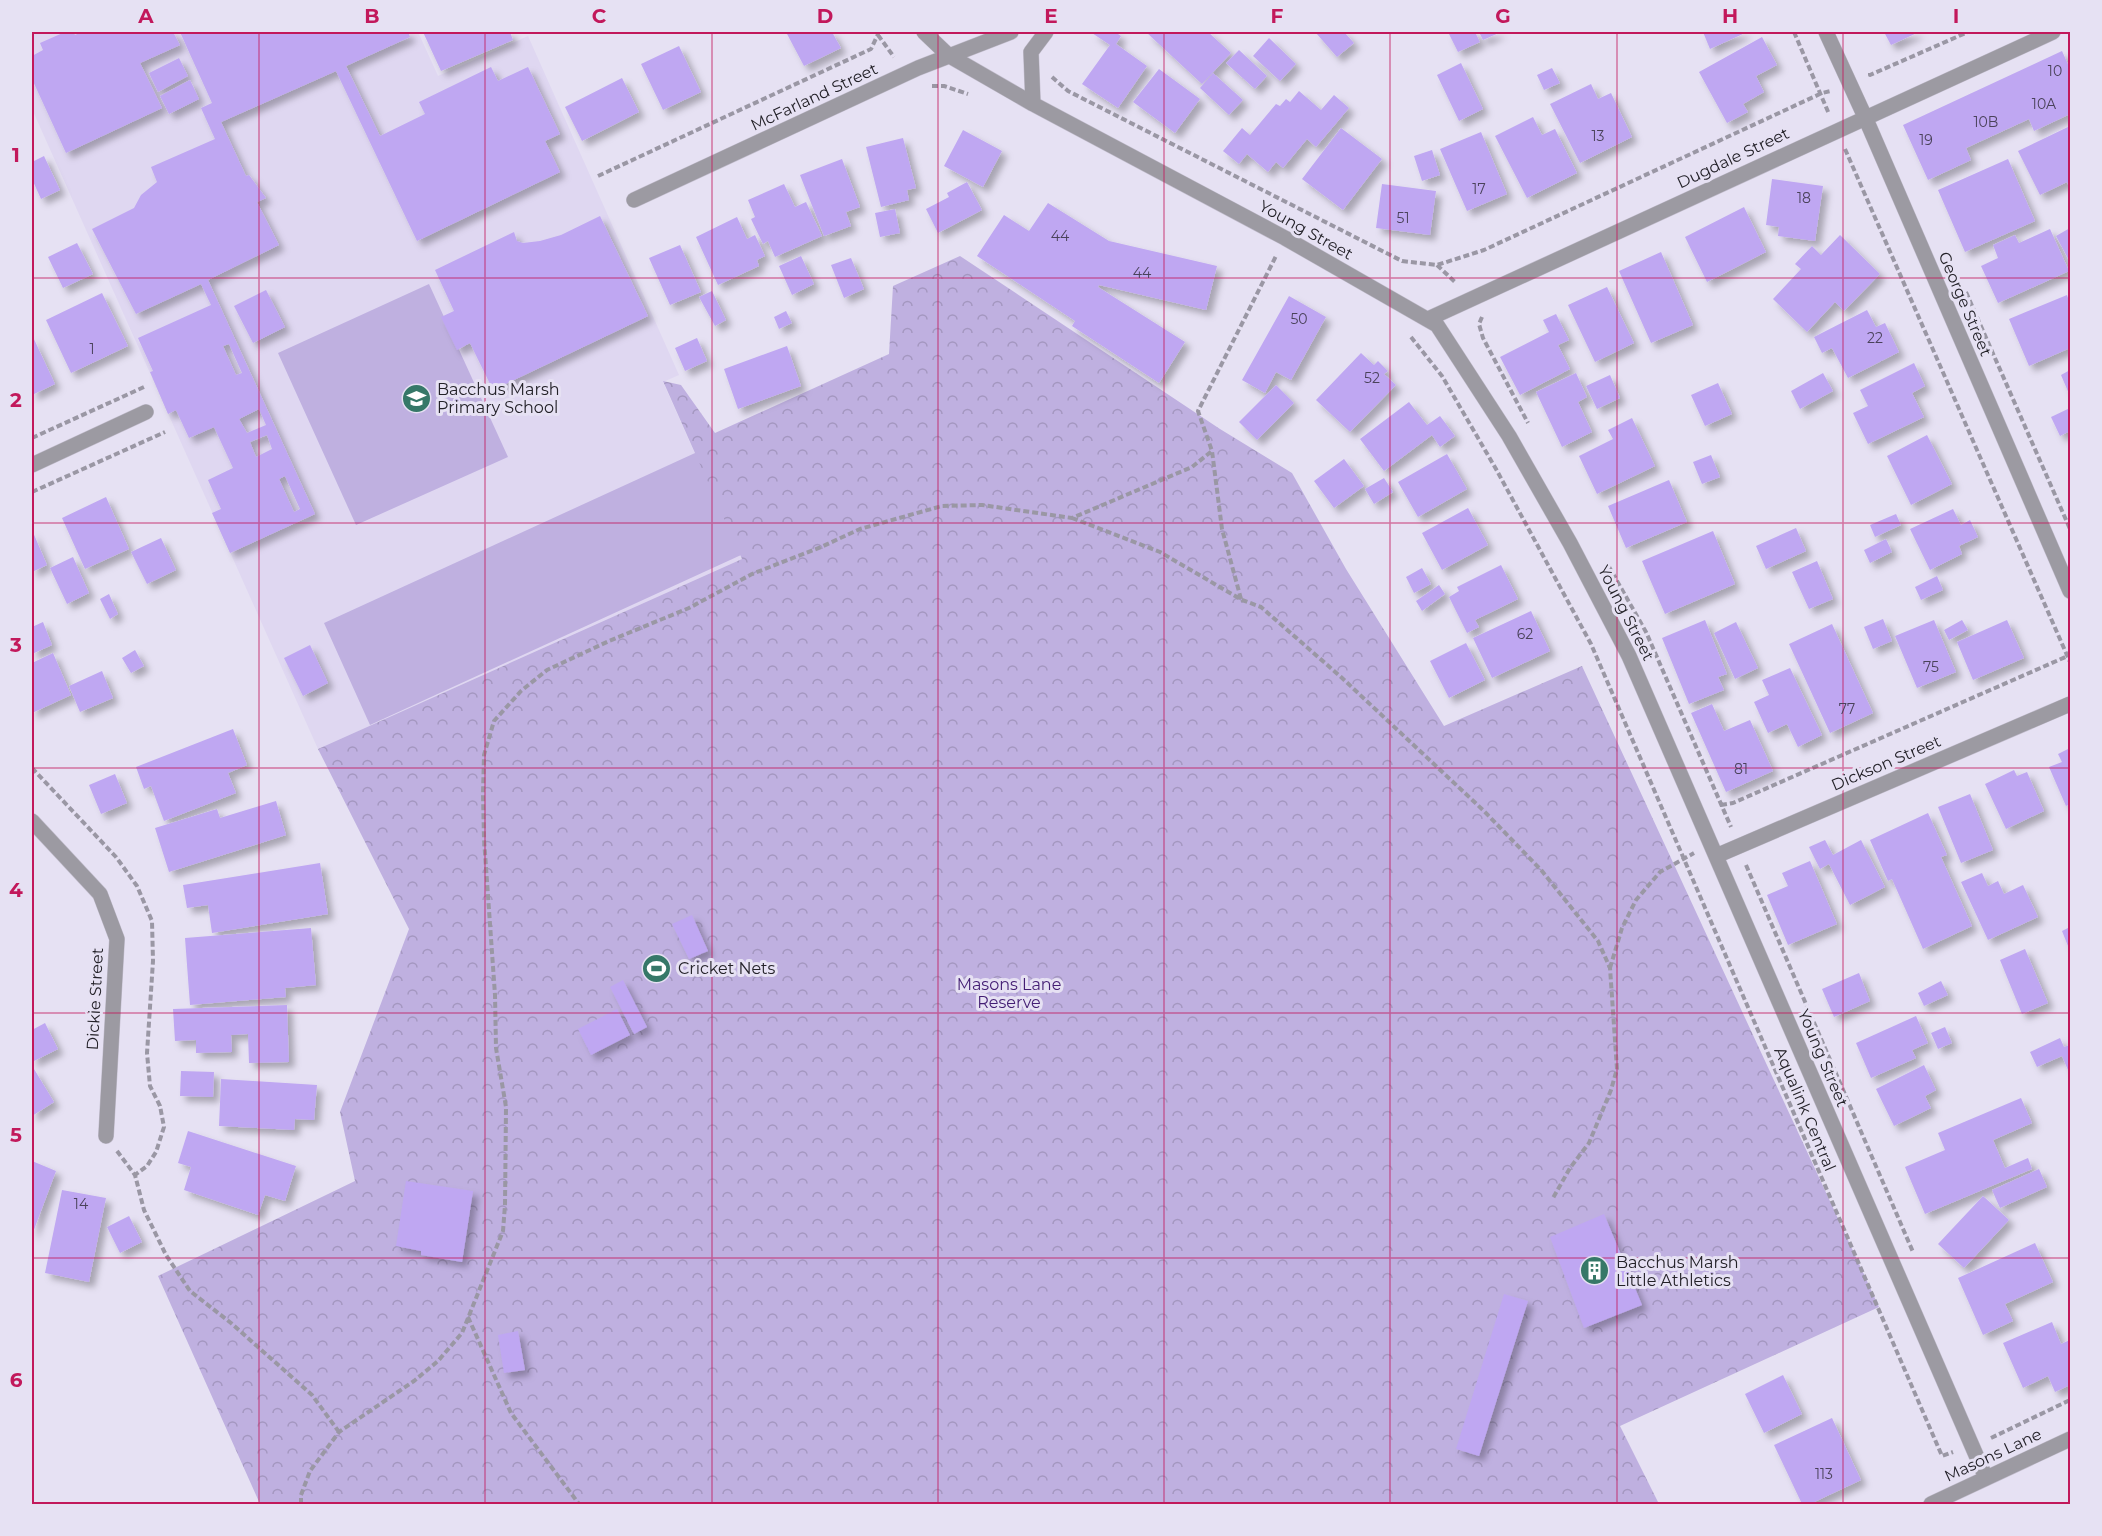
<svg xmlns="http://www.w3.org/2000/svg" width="2102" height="1536" font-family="Montserrat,sans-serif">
	<defs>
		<pattern id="park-crowns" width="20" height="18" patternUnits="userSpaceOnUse" patternTransform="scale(1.5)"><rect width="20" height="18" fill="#bfb0e0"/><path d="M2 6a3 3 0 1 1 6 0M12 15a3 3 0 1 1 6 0" fill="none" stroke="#a497c0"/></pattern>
		<filter id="shadow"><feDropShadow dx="5.5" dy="5.5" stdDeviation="3" flood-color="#0004"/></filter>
	</defs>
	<rect width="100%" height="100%" fill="#e6e1f3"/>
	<!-- built -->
	<path fill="#dfd7f1" d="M32 32H418L438 76 528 36 679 375 663 382 742 559 318 749 32 109Z"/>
	<!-- grass -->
	<path fill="#bfb0e0" d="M429 284 508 457 356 525 278 353Z
		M706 448 752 550 370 725 324 623Z"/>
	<!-- park -->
	<path fill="url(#park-crowns)" d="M960 256 1220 429 1292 473 1346 569 1444 726 1582 666 1879 1307 1620 1426 1659 1504H260L158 1276 355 1181 340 1112 409 929 318 749 742 559 663 381 681 385 715 433 889 354 893 286Z"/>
	<!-- building -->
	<path fill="#bfa7f2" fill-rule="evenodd" filter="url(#shadow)" d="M65 32H73L75 35 82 32H173L180 45 140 63 162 108 66 153 32 79V56L43 50 40 43Z
		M180 32H408L410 37 346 66 380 136 425 114 419 102 491 67 498 81 528 67 560 134 545 141 560 172 417 241 336 71 221 122 246 176 249 175 266 198 257 202 279 245 208 280 315 514 230 553 212 513 221 509 208 480 233 468 214 427 189 438 176 410 168 414 150 372 153 371 138 338 211 305 201 284 136 314 92 229 134 208 141 195 157 182 151 167 215 139 201 108 212 103ZM229 344 242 373 236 375 223 346ZM259 409 266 425 247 433 239 419ZM267 435 272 449 256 457 250 442ZM285 476 300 509 294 512 279 479Z
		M423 32H510L513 40 441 71Z
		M786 32H832L841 48 804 66Z
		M1093 32H1115L1121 36 1116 44 1147 66 1118 108 1082 84 1110 45 1092 33Z
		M1146 32H1208L1231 53 1202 84Z
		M1317 32H1344L1354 43 1337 57 1316 33Z
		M1448 32H1475L1480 42 1458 52Z
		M1479 32H1501L1483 40Z
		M1703 32H1744L1745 33 1710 49Z
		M1884 32H1919L1891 45Z
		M1762 37 1777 65 1756 76 1764 92 1743 104 1748 112 1727 123 1699 72Z
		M1269 38 1296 64 1280 81 1253 56Z
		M679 46 701 92 663 110 641 64Z
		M1239 50 1267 76 1255 89 1226 63Z
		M2062 51 2070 69V114L2034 131 2029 119 1966 148 1971 160 1928 180 1903 125Z
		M179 58 188 76 158 92 149 73Z
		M1461 63 1483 109 1459 121 1437 75Z
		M1552 68 1560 83 1544 90 1537 75Z
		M1159 69 1200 99 1175 133 1133 102Z
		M1213 73 1243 100 1229 115 1200 88Z
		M622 78 639 112 582 141 565 107Z
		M190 80 199 99 169 114 160 96Z
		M1591 84 1598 99 1611 93 1632 137 1580 163 1550 104Z
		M1299 91 1321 110 1334 95 1349 108 1316 147 1307 139 1283 168 1276 162 1268 172 1247 154 1239 164 1223 151 1242 128 1250 135 1276 104 1280 106 1286 99 1290 102Z
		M1533 117 1542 135 1555 129 1577 173 1527 198 1495 136Z
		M2070 126V189L2067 182 2040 195 2018 151Z
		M1341 128 1382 159 1343 210 1302 179Z
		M963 130 1002 151 983 187 944 166Z
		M1481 132 1507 194 1467 211 1440 149Z
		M903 138 916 188 907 190 909 200 881 207 866 147Z
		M1432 150 1440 175 1422 181 1414 156Z
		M44 156 60 190 41 199 32 179V162Z
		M842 159 860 207 846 212 851 226 824 236 800 175Z
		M2008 159 2035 221 1965 252 1938 190Z
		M1772 179 1823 186 1815 241 1778 236 1779 227 1766 225Z
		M967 182 982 210 938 233 926 209 949 197 947 193Z
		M784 184 795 207 806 202 822 236 775 257 768 241 763 244 751 219 755 217 748 200Z
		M1382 184 1436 191 1430 235 1376 228Z
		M1048 203 1109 241 1217 266 1206 310 1099 285 1098 287 1185 342 1159 383 1072 326 1075 321 977 256 1004 215 1029 231Z
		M1744 207 1766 252 1707 282 1685 237Z
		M895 209 900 233 880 237 875 213Z
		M600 216 648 316 493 390 470 343 457 350 441 317 454 311 435 270 514 232 517 241 523 243 540 241 561 235Z
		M737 217 747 239 755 235 765 256 757 260 759 266 718 285 696 237Z
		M2070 228V262L2056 236Z
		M2050 229 2069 271 1998 303 1981 266 1998 258 1993 245 2015 235 2019 243Z
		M1840 235 1880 274 1844 311 1835 302 1807 332 1773 299 1801 269 1795 264 1812 246 1821 255Z
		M77 243 93 274 63 288 48 257Z
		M680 245 701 292 670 305 649 258Z
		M1661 252 1693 325 1651 343 1619 271Z
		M801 256 814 284 792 295 779 266Z
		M851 258 864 289 844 298 831 265Z
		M1607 287 1634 343 1595 362 1568 305Z
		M266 290 285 327 253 343 234 306Z
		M712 291 726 320 715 326 699 297Z
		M102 293 128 346 71 373 46 320Z
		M2067 295 2070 304V348L2029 366 2009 319Z
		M1289 296 1326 317 1291 380 1276 372 1265 393 1242 380Z
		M1867 310 1876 327 1885 323 1899 352 1848 378 1832 348 1822 353 1814 337Z
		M786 311 792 323 779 329 774 317Z
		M1556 314 1569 340 1558 345 1570 369 1520 395 1500 357 1549 332 1543 320Z
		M32 335 55 384 32 395Z
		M697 338 707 361 685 371 675 348Z
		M787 346 801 386 738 409 724 369Z
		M1361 353 1374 365 1378 361 1388 371 1384 374 1396 385 1350 432 1316 400Z
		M1914 363 1925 386 1912 393 1924 417 1868 444 1853 413 1868 406 1860 390Z
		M2070 370V396L2061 375Z
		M1576 373 1587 397 1578 402 1592 432 1562 447 1536 392Z
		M1823 373 1833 391 1800 409 1791 391Z
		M1610 375 1620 398 1597 409 1586 386Z
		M1718 383 1732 414 1705 426 1691 395Z
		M1276 385 1294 403 1257 440 1239 422Z
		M1409 402 1427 425 1440 416 1455 436 1440 447 1432 435 1384 471 1360 439Z
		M2070 408V431L2060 436 2051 417Z
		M1632 418 1655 466 1597 494 1579 456 1613 439 1608 430Z
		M1927 435 1952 484 1911 505 1887 456Z
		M1447 454 1467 489 1418 517 1398 482Z
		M1711 455 1720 477 1702 484 1693 462Z
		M1344 459 1364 486 1334 508 1314 481Z
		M1384 478 1393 492 1374 504 1365 489Z
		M1669 480 1687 522 1626 548 1608 506Z
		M106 497 129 549 85 569 62 518Z
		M1468 508 1488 545 1442 570 1422 533Z
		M1953 509 1961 525 1970 520 1978 537 1959 546 1962 554 1930 570 1910 529Z
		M1896 514 1901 525 1875 537 1870 525Z
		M1796 528 1806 551 1766 569 1756 546Z
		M32 530 47 565 32 572Z
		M1713 531 1735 584 1665 614 1642 561Z
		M161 538 176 570 147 584 131 552Z
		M1886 539 1892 552 1870 563 1864 550Z
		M73 557 89 593 67 604 50 568Z
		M1817 561 1833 599 1809 609 1792 572Z
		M1501 565 1518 599 1475 620 1479 627 1467 633 1449 597 1459 591 1457 587Z
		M1422 568 1431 584 1414 593 1406 577Z
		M1937 576 1943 590 1921 600 1915 587Z
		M1439 585 1445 594 1422 611 1416 601Z
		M109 594 118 614 110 619 100 599Z
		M1531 611 1550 651 1492 678 1473 638Z
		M1883 619 1892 641 1873 649 1864 627Z
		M1705 620 1727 674 1718 677 1724 690 1689 704 1662 638Z
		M1934 620 1956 672 1917 688 1895 636Z
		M1962 620 1968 630 1949 640 1944 630Z
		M2007 620 2024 658 1973 680 1957 642Z
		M43 622 52 645 32 654V627Z
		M1736 622 1758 668 1735 679 1714 633Z
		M1832 624 1873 713 1830 733 1789 644Z
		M1466 643 1485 680 1449 698 1430 661Z
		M310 645 328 683 303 696 284 658Z
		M135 650 144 666 131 673 122 658Z
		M53 653 71 695 32 713V663Z
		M1790 668 1822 735 1798 747 1787 724 1768 733 1754 702 1769 695 1762 680Z
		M102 671 113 698 80 712 69 686Z
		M1712 704 1724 731 1750 720 1773 771 1726 792 1691 713Z
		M233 729 247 765 228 773 236 793 164 821 151 786 144 789 136 767Z
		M2070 748V804L2066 806 2049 767 2062 762 2058 754Z
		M2014 770 2017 776 2027 772 2044 811 2006 829 1985 784Z
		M115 774 127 803 101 814 89 785Z
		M1970 794 1993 850 1961 863 1938 807Z
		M276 801 286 835 169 872 155 828 217 809 220 818Z
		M1928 813 1947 855 1941 857 1972 926 1923 949 1892 879 1888 881 1870 840Z
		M1825 840 1833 855 1861 840 1885 887 1850 905 1829 864 1820 869 1809 847Z
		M1810 861 1837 924 1788 945 1767 895 1788 886 1782 873Z
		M320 863 328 914 212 933 208 905 187 908 183 885Z
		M1982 873 1988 886 1998 881 2004 894 2023 885 2038 917 1988 940 1961 882Z
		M692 915 708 951 689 959 672 924Z
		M2070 927V951L2062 931Z
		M311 928 316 985 285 988 286 997 190 1005 185 938Z
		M2025 949 2048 1003 2022 1014 2000 960Z
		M1859 973 1870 1001 1834 1017 1822 989Z
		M623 980 647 1027 634 1034 610 987Z
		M1941 981 1948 995 1924 1006 1918 993Z
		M287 1005 289 1062 249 1063 248 1034 231 1035 232 1052 196 1053V1040L175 1041 173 1009Z
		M617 1009 630 1035 591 1055 578 1029Z
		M1916 1016 1928 1043 1912 1050 1916 1058 1871 1078 1856 1043Z
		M45 1023 58 1049 32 1062V1030Z
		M1945 1027 1952 1043 1938 1049 1931 1033Z
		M2060 1038 2064 1047 2070 1045V1069L2068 1070 2062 1056 2037 1067 2030 1052Z
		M1924 1065 1936 1090 1925 1096 1931 1108 1894 1126 1876 1089Z
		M34 1069 54 1102 32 1116V1070Z
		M181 1071 214 1072 213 1097 180 1096Z
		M221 1079 317 1085 314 1120 295 1119 294 1130 219 1126Z
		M2021 1098 2032 1123 1993 1140 2005 1168 2028 1158 2032 1169 1925 1214 1905 1167 1945 1150 1938 1133Z
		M188 1131 296 1166 285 1201 265 1195 258 1215 184 1190 191 1167 178 1163Z
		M32 1161 56 1171 32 1235Z
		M2039 1169 2047 1187 2000 1208 1992 1190Z
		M406 1181 473 1191 462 1262 421 1255V1251L396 1246Z
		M62 1190 106 1198 89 1282 45 1273Z
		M1983 1196 2009 1220 1964 1268 1938 1244Z
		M1604 1214 1642 1305 1584 1328 1550 1237Z
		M129 1216 142 1242 120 1253 107 1227Z
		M2035 1243 2053 1282 2005 1304 2013 1321 1983 1335 1958 1278Z
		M1504 1294 1528 1301 1479 1456 1456 1449Z
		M2052 1322 2061 1344 2070 1340V1385L2055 1392 2048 1376 2023 1388 2003 1343Z
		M518 1331 525 1370 504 1373 498 1335Z
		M1783 1375 1802 1414 1764 1433 1745 1394Z
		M1832 1418 1861 1480 1810 1504H1802L1774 1445Z"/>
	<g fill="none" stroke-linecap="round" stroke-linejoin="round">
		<defs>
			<path id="minor" d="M924 32 948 55 1033 104 1285 238 1437 325 1509 436 1570 543 1629 656 1986 1478
				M1826 32 1865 117 2070 591
				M1033 104 1031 52 1046 32
				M634 200 918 68 1011 32
				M1428 319 2053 32
				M32 465 146 412
				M32 821 100 894 117 939 106 1136
				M1716 856 2070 704
				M1931 1504 2070 1439"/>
		</defs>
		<!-- minor casing -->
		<use href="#minor" stroke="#c3bece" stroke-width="16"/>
		<!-- path -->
		<path stroke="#9a97a4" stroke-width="4" stroke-dasharray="6 3" stroke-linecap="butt" d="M1794 32 1829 114
			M878 35 894 57
			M1870 73V75L1968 32
			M1052 77 1068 91 1402 261 1437 265 1484 250 1822 93 1831 91
			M932 86H944L968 94
			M1845 149 2070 662
			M598 176 871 49 879 32
			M1437 265 1456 283
			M1966 292 2070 529
			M1482 317 1479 324 1483 338 1528 423
			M1411 337 1442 376 1496 469 1591 644 1942 1456 1953 1452
			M32 438 144 387
			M32 492 165 432
			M1072 518 1160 552 1242 600 1261 607 1341 677 1484 811 1542 871 1598 941 1610 968 1617 1069 1611 1090 1589 1143 1570 1168 1553 1198
			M1608 565 1646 632 1731 827
			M1241 599 1222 529 1212 451 1198 411 1276 256
			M32 768 116 857 137 886 152 921 153 961 147 1053 150 1086 160 1106 164 1127 156 1152 147 1166 135 1175
			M1721 805 1733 803 2070 655
			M1746 865 1913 1252
			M1610 968 1622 928 1636 900 1660 872 1694 853
			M117 1151 135 1175 144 1210 166 1255 190 1291 231 1323 312 1395 339 1432
			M468 1317 511 1413 579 1504
			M1991 1438 2070 1400
			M301 1504V1495L310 1471 339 1432 414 1381 438 1361 462 1333 503 1231 505 1205 506 1107 496 1048 495 995 484 839 483 794 484 755 494 721 521 691 547 670 609 641 689 608 752 574 821 547 860 529 942 506 982 505 1072 518 1192 467 1212 451"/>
		<!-- minor -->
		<use href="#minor" stroke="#9c9aa2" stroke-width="15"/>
	</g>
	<!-- grid -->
	<path fill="none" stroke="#c2185b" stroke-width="1.5" stroke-opacity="0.55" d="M259 32V1504M485 32V1504M712 32V1504M938 32V1504M1164 32V1504M1390 32V1504M1617 32V1504M1843 32V1504M32 278H2070M32 523H2070M32 768H2070M32 1013H2070M32 1258H2070"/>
	<!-- icons -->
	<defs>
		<symbol id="school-disc" viewBox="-11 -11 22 22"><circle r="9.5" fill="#367868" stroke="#e6e1f3"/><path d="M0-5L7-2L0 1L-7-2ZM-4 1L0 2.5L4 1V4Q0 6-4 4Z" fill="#fff"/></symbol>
		<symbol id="stadium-disc" viewBox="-11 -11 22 22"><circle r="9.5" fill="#367868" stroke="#e6e1f3"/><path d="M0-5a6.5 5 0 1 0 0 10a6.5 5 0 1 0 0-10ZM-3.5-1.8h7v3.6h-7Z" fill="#fff"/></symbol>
		<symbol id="building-disc" viewBox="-11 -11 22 22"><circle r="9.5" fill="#367868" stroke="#e6e1f3"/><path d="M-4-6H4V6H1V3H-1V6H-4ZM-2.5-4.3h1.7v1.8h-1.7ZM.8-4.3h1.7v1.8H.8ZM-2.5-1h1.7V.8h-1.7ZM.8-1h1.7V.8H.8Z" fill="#fff"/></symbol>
	</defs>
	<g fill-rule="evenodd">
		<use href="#school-disc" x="400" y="382" width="33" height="33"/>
		<use href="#stadium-disc" x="640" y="952" width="33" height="33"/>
		<use href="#building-disc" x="1578" y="1254" width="33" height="33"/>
	</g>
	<g text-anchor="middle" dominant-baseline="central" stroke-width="6" stroke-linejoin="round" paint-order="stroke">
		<!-- number labels -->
		<g font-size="14" fill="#4a425a">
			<text x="2055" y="71">10</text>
			<text x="2044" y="104">10A</text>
			<text x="1986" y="122">10B</text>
			<text x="1598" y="136">13</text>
			<text x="1926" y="140">19</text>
			<text x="1479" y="189">17</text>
			<text x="1804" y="198">18</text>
			<text x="1403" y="218">51</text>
			<text x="1060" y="236">44</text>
			<text x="1142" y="273">44</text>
			<text x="1299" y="319">50</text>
			<text x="1875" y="338">22</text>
			<text x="92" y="349">1</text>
			<text x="1372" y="378">52</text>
			<text x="1525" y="634">62</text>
			<text x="1931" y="667">75</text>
			<text x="1847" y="709">77</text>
			<text x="1741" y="769">81</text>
			<text x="81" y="1204">14</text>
			<text x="1824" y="1474">113</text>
		</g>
		<!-- street labels -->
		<g font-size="16" fill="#232128" stroke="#e6e1f3">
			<text transform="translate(814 97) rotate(-25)">McFarland Street</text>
			<text transform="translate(1733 158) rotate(-25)">Dugdale Street</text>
			<text transform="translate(1306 230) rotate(29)">Young Street</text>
			<text transform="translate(1965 304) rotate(67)">George Street</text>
			<text transform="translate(1626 613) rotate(63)">Young Street</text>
			<text transform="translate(1886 763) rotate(-23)">Dickson Street</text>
			<text transform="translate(95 999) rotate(-87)">Dickie Street</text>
			<text transform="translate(1823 1058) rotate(67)">Young Street</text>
			<text transform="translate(1805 1109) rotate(67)">Aqualink Central</text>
			<text transform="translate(1993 1455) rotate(-25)">Masons Lane</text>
		</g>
		<!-- poi labels -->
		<g font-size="16" fill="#232128" stroke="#e6e1f3" text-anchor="start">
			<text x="437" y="389">Bacchus Marsh<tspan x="437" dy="18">Primary School</tspan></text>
			<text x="678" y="968">Cricket Nets</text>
			<text x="1616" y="1262">Bacchus Marsh<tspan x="1616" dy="18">Little Athletics</tspan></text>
		</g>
		<!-- park labels -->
		<g font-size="16" fill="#431d73" stroke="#e6e1f3">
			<text x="1009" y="984">Masons Lane<tspan x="1009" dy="18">Reserve</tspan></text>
		</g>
	</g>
	<!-- border -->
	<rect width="2102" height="1536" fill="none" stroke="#e6e1f3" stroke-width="66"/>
	<rect x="33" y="33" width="2036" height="1470" fill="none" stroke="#c2185b" stroke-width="2"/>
	<g font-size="20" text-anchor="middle" font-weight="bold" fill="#c2185b">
		<text x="146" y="23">A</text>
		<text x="372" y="23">B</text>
		<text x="599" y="23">C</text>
		<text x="825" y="23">D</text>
		<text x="1051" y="23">E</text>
		<text x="1277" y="23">F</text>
		<text x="1503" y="23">G</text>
		<text x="1730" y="23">H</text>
		<text x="1956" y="23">I</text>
		<text x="16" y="162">1</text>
		<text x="16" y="407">2</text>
		<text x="16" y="652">3</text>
		<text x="16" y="897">4</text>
		<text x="16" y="1142">5</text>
		<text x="16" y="1387">6</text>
	</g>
</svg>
